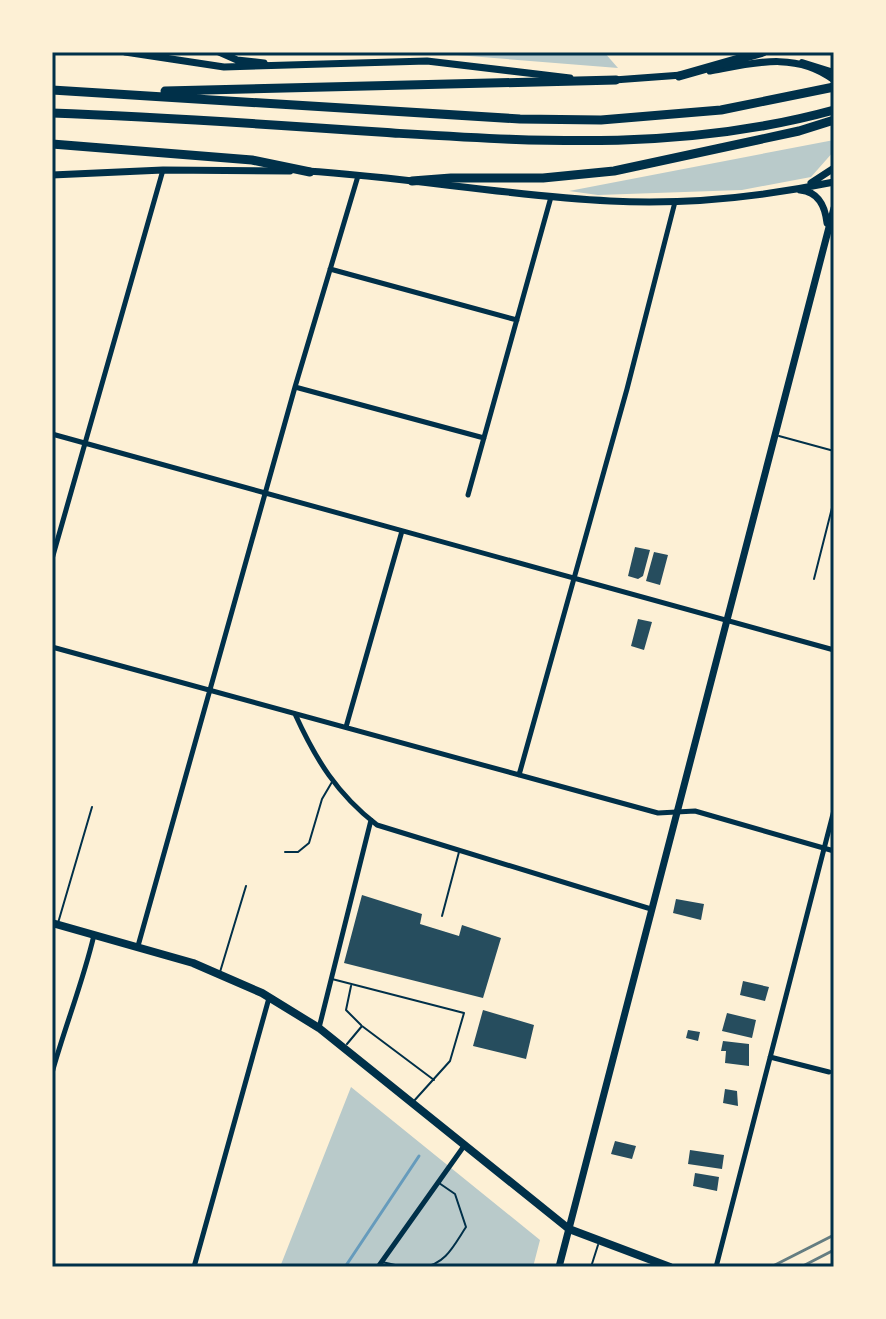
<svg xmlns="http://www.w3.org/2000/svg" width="886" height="1319" font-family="Arial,sans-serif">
	<rect width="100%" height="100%" fill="#fdf0d5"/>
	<!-- green -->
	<path fill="#b9caca" d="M419 52H604L618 68Z
		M834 140V151L811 177 742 190 598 195 569 191Z
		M351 1087 540 1240 533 1267H280Z"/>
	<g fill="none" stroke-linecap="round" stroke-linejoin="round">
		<!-- stream -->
		<path stroke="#669bbc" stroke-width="3" d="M345 1267 419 1156"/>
	</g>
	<!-- building -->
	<path fill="#264d5e" d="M635 547 650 550 643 576 638 579 628 576Z
		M654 552 668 555 660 585 646 581Z
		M638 619 652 622 644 650 631 646Z
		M362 895 422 914 420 924 459 936 462 925 501 938 483 998 344 963Z
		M676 899 704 904 701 920 673 913Z
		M743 981 769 987 765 1001 740 995Z
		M483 1010 534 1025 526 1059 473 1046Z
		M727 1013 756 1020 752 1038 722 1031Z
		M688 1030 700 1032 698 1041 686 1038Z
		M723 1041 749 1044V1066L725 1063 726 1051H721Z
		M725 1089 737 1091 738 1106 723 1103Z
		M615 1141 636 1146 632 1159 611 1154Z
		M690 1150 724 1155 722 1169 688 1164Z
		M695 1173 719 1177 717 1191 693 1186Z"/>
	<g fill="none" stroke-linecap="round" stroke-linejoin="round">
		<!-- service -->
		<path stroke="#003049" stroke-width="2" d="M779 436 834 451
			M814 579 834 500
			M285 852H298L309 843 322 799 332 782
			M442 916 459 852
			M58 923 92 807
			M220 972 246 886
			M332 979 464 1013 450 1061 413 1102
			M351 986 346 1010 361 1025
			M347 1044 362 1026 434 1080
			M382 1262 404 1267
			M423 1267C446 1264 454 1245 466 1227L455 1194 439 1183
			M591 1267 598 1245"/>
		<!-- minor -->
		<path stroke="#003049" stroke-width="5" d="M330 269 517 320
			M295 387 484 438
			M52 434 834 650
			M468 495 551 197
			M52 559 163 170
			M52 647 658 813 695 811 834 851
			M295 714C316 760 337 794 377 825L651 909
			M346 727 402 531
			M519 775 627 389 675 202
			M138 946 295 387 358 176
			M319 1028 371 820
			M770 1057 829 1072
			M52 1073C65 1026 83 982 94 935
			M194 1267 269 998
			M378 1267 464 1146
			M716 1267 834 810"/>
		<!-- tertiary -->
		<path stroke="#003049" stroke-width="6" d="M802 62 834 72"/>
		<!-- secondary -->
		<path stroke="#003049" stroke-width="7" d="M125 52 224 67 427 61 570 78
			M219 52 237 60 264 63
			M710 71C753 63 796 51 834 80
			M614 80 682 75
			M306 171C408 177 508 196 610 201 684 205 761 197 834 182
			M52 175 163 170 290 171
			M811 183 834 168
			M800 190C819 192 825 206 827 223
			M559 1267 834 208"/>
		<!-- primary -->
		<path stroke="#003049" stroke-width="8" d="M52 923 193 963 262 993 319 1028 569 1229 670 1267"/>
		<!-- motorway -->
		<path stroke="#003049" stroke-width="9" d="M679 76 763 52
			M52 90 520 119 601 120 721 110 834 87
			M165 91 616 80
			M52 113C166 117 279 125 393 133 545 142 685 151 834 110
			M52 144 252 160 310 172
			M412 181 451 178H543L614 171 799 131 834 120"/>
		<!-- rail -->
		<path stroke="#657d81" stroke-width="3" d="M771 1267 834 1235
			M801 1267 834 1250"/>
	</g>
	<!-- border -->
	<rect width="886" height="1319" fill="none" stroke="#fdf0d5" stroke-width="108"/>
	<rect x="54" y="54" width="778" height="1211" fill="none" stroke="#003049" stroke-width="3"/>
</svg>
